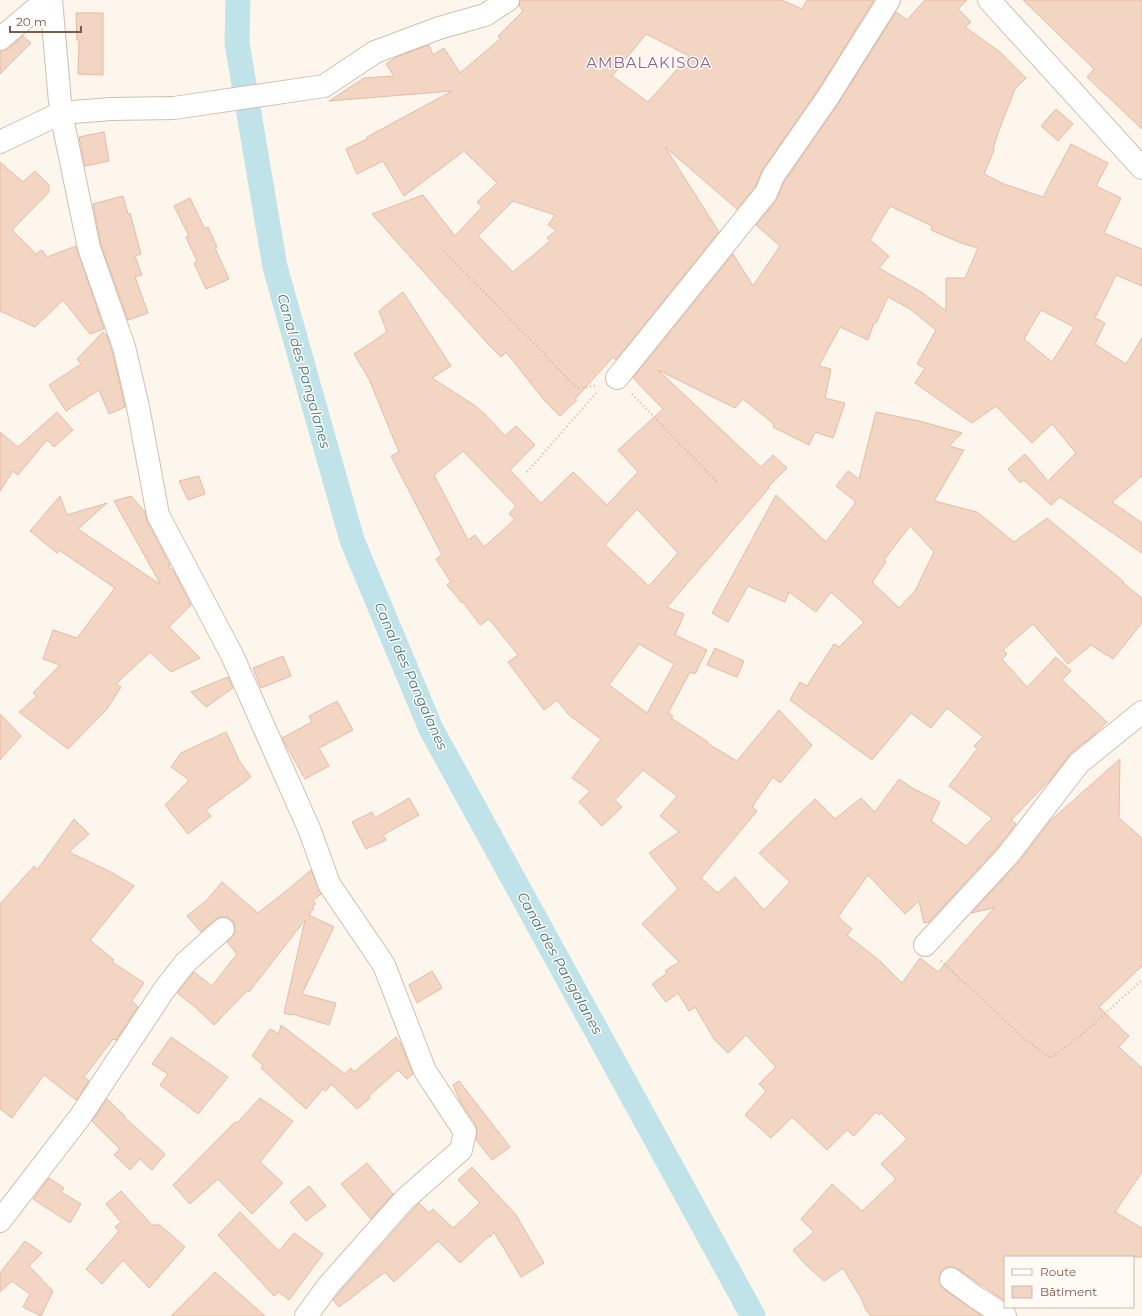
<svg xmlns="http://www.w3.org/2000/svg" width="1142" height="1316" font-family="Montserrat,sans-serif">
	<rect width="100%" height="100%" fill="#fdf6ec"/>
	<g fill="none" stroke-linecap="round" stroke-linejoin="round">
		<!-- canal -->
		<path stroke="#bfe3e8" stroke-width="25" d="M238 0 237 43 275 267 352 540 431 729 753 1316"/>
	</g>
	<!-- building -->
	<path fill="#f3d5c3" stroke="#e6bba3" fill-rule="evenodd" d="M520 0H782L802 9 807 0H874L818 90 763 169 755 187 737 209 665 147 719 232 616 360 613 357 575 399 577 400 560 416 544 400 506 352 501 357 488 344 372 214 423 195 455 236 482 207 477 202 497 183 464 151 404 196 383 161 357 174 346 149 367 139V137L452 91 329 101 364 78 394 76 386 64 396 57 429 45 433 55 444 48 460 73 501 38 498 36 523 11 519 6ZM646 34 689 56 648 102 612 76ZM513 201 555 215 548 225 556 230 547 238 550 241 513 272 478 236Z
		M925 0H967L958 9 971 22 965 27 1000 52 1026 78 1015 89 999 130 993 149 994 150 984 174 1004 184 1043 197 1071 144 1108 163 1096 186 1121 198 1104 233 1142 249V286L1116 275 1095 318 1105 323 1095 344 1126 364 1142 338V476L1112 502 1142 523V553L1060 497 1051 505 1024 480 1020 483 1008 469 1025 454 1048 481 1076 453 1052 424 1032 443 996 406 972 423 915 383 925 368 917 364 936 330 910 309 888 297 876 323H874L868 340 840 327 819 366 831 369 825 398 845 403 833 438 815 432 809 445 773 427 774 424 743 399 735 408 658 370 761 467 773 455 787 468 768 487 769 488 667 607 684 614 675 635 707 650 695 674 690 672 668 713 673 716 671 718 708 742 707 743 737 761 779 710 812 745 780 783 773 777 752 807 757 811 701 878 718 893 735 877 764 910 790 882 759 853 815 799 835 819 861 798 875 812 899 779 912 788 940 802 931 821 966 846 992 818 949 786 977 749 974 746 983 737 947 708 931 728 911 713 872 760 790 700 800 682 807 686 834 644 839 647 864 622 831 592 816 612 789 592 785 602 748 586 728 622 712 613 776 495 826 542 856 502 836 486 848 471 859 479 876 412 919 421 962 433 949 446 964 450 934 501 977 512 1014 542 1047 518 1124 582 1123 583 1142 598V623L1113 659 1091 645 1068 664 1033 624 1003 650 1007 654 1002 659 1027 687 1056 657 1071 671 1062 680 1107 722 1095 734 1071 753 1051 779 1011 820 1016 824 998 847 929 922 924 923 919 901 905 914 868 875 838 917 852 929 847 935 880 961 902 983 920 958 938 972 994 908 971 913 1018 863 1050 821 1120 759 1119 818 1142 838V966L1099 1007 1129 1036 1119 1047 1142 1068V1172L1115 1212 1142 1228V1257H1005V1301L958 1269 953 1267H946L941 1271 939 1278 940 1284 943 1289 982 1316H871L866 1310 861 1298 843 1268 824 1281 804 1263 793 1250 814 1232 801 1219 832 1184 862 1211 896 1179 881 1164 907 1139 881 1113 879 1115 876 1112 854 1136 847 1130 827 1150 792 1117 771 1138 745 1115 766 1091 759 1084 776 1067 746 1035 728 1053 714 1039 695 1007 689 1011 678 993 666 1002 652 984 667 973 665 971 679 962 642 924 678 889 649 853 679 832 660 816 677 796 643 770 615 800 622 807 602 826 579 802 590 791 572 778 601 739 569 715 557 700 544 710 508 662 518 655 489 619 480 625 463 602 462 603 447 585 451 582 436 559 442 555 391 456 399 452 369 379 354 354 387 332 379 311 403 292 451 366 432 378 474 405 486 415 505 436 516 426 535 445 510 470 541 503 573 472 607 505 638 472 618 450 663 409 633 378 733 254 753 286 780 246 756 225 776 201 784 182 838 104 896 12 907 20ZM890 206 932 226 931 230 961 243 978 248 965 278H946V311L923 293 879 268 889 256 870 240ZM1041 310 1074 327 1052 362 1024 339ZM463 451 516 506 509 514 515 519 484 547 475 535 468 540 434 475ZM637 509 678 553 649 586 605 545ZM910 526 934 552 915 591 899 608 872 582 886 562 884 560ZM639 644 674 664 647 713 609 685Z
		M1023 0H1142V129L1087 77 1094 69Z
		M76 13H103V75L78 74 79 40H77Z
		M23 36 31 43 0 74V51L8 49Z
		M1056 109 1073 124 1058 141 1041 126Z
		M104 132 109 161 85 166 79 137Z
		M0 162 23 182 35 171 49 185V192L12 230 36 254 42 250 47 257 76 246 104 329 90 334 63 300 35 327 0 311Z
		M123 196 128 214 130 213 141 254 135 256 142 275 135 277 148 313 128 320 101 245 93 204Z
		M190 198 205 229 208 227 217 247 215 248 229 279 206 289 194 263 197 261 186 237 189 236 174 206Z
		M103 332 107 336 112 351 125 407 109 414 99 390 66 411 49 385 81 364 77 359Z
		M57 412 73 430 54 447 47 440 18 475 13 471 0 491V432L18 447Z
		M199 476 205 494 188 500 179 481Z
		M60 496 67 515 107 503 78 529 161 585 114 501 131 496 145 512 147 521 170 565 168 566 173 570 191 605 169 627 200 658 171 672 150 652 116 684 121 687 107 709 68 749 19 712 37 696 33 693 60 665 43 659 53 630 77 638 115 588 59 550 57 553 30 531Z
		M715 648 744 661 737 677 707 665Z
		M283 656 291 676 261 688 253 668Z
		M228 677 233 688 206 707 191 692Z
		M337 701 353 730 319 748 329 766 305 779 282 738 312 722 309 716Z
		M0 714 21 736 0 760Z
		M226 732 240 762 251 777 206 810 211 816 188 834 165 805 189 780 171 767 181 753Z
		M409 798 419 815 383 835 386 840 366 849 352 822 372 812 375 818Z
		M74 819 89 834 69 852 113 873 134 886 90 940 114 960 112 962 144 983 132 1001 138 1007 116 1040 113 1039 84 1077 89 1081 76 1100 44 1075 12 1118 0 1109V904L34 866 37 870Z
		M311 870 321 894 313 901 316 904 312 906 314 908 309 915 334 927 302 994 336 1003 329 1025 292 1014 291 1015 284 1013 305 920 249 992 247 991 214 1025 194 1006 177 993 194 972 212 986 237 954 227 942 235 933V926L233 921 227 917H221L215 920 201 932 187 916 207 900 222 882 258 913 291 887Z
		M432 971 442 988 417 1003 409 985Z
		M281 1025 345 1074 351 1068 354 1072 396 1037 400 1042 413 1074 407 1079 398 1070 369 1096 370 1098 357 1109 331 1084 326 1091 323 1089 306 1109 261 1068 263 1065 252 1056 270 1029 279 1034Z
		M171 1037 228 1077 198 1114 160 1085 168 1074 152 1064Z
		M459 1081 510 1147 492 1160 476 1140 477 1130 476 1125 461 1103 453 1085Z
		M260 1098 293 1121 260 1162 283 1183 252 1214 218 1179 190 1204 173 1185 235 1122 237 1123Z
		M107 1099 125 1116 124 1117 165 1154 152 1170 140 1159 130 1170 114 1155 120 1149 92 1121Z
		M367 1163 393 1194 371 1219 341 1184Z
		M472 1167 516 1215 544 1263 521 1277 494 1232 490 1237 489 1236 460 1263 438 1241 394 1282 385 1272 339 1307 333 1300 338 1294 419 1203 429 1213 433 1209 453 1228 480 1203 458 1180Z
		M49 1178 64 1188 61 1192 81 1204 70 1223 33 1199Z
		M309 1186 326 1206 306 1221 290 1202Z
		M121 1191 152 1225H160L185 1247 149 1288 123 1260 102 1284 86 1269 119 1231 115 1227 121 1222 106 1204Z
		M240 1212 279 1251 294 1233 323 1254 289 1300 279 1292 274 1296 218 1235Z
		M25 1241 42 1253 29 1266 53 1291 41 1316 23 1307 30 1294 12 1281 0 1292V1273Z
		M215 1272 265 1316H171Z"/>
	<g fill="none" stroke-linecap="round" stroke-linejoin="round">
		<defs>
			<path id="minor" d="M51 0 61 113 89 248 124 347 138 407 158 515 232 655 310 831 329 884 384 965 425 1071 465 1132 461 1150 405 1199 328 1286 306 1316
				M989 0 1142 168
				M0 39 46 0
				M0 142 61 113 111 109 174 108 324 86 375 52 439 28 485 15 508 0
				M617 378 766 193 773 176 828 97 889 0
				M925 945 1008 855 1079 763 1142 712
				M0 1221 80 1117 164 990 185 963 223 929
				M951 1279 974 1296 1005 1316"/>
		</defs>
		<!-- minor casing -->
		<use href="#minor" stroke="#d1beb0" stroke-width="24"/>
		<!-- path -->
		<path stroke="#d9b8a5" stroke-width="2.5" stroke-dasharray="1 3" stroke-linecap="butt" d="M444 251 577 388 595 386
			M632 394 717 482
			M527 472 598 391
			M941 961 1027 1041 1051 1058 1079 1037 1142 980"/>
		<!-- minor -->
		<use href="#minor" stroke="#fff" stroke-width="22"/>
	</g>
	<g text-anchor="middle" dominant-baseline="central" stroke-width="3" stroke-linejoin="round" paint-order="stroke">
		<!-- water labels -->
		<g font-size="14" font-style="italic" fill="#437c86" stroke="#fffaf3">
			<text transform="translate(304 371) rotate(74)">Canal des Pangalanes</text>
			<text transform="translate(411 676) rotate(66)">Canal des Pangalanes</text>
			<text transform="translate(560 963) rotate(61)">Canal des Pangalanes</text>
		</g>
		<!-- quarter labels -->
		<g font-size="15" letter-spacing="1" fill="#846695" stroke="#fffaf3">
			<text x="649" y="62">AMBALAKISOA</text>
		</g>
	</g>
	<!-- legend -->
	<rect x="1004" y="1256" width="130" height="52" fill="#fffaf3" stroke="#cabbb1"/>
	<rect x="1012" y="1269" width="20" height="6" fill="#ffffff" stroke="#cabbb1"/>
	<text x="1040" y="1276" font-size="12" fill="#7a5c4d">Route</text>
	<rect x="1012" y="1286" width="20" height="12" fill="#f3d5c3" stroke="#cabbb1"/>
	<text x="1040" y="1296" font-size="12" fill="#7a5c4d">Bâtiment</text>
	<!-- scale -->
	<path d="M10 26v6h71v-6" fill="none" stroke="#7a5c4d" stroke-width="2"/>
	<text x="16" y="26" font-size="12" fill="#7a5c4d" stroke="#fffaf3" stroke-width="3" paint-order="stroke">20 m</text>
</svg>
